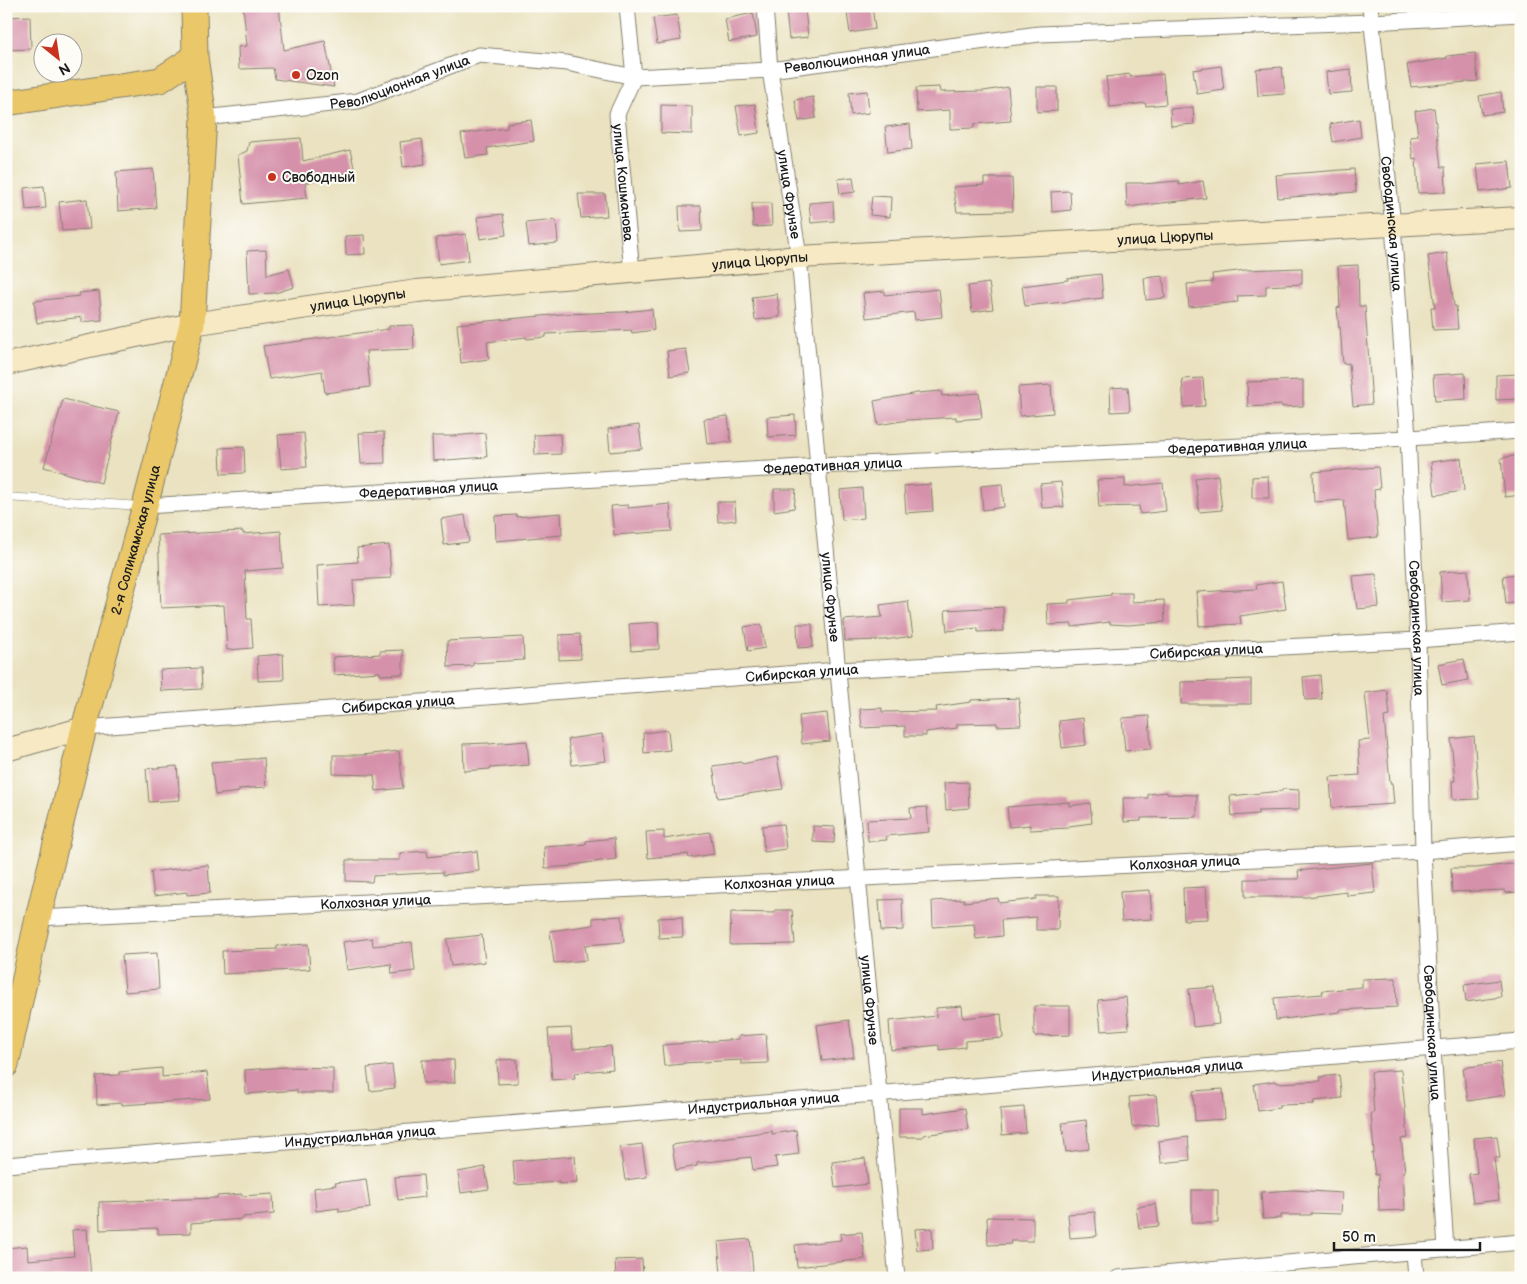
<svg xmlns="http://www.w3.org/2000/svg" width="1527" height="1284" font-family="'Balsamiq Sans',sans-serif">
	<rect width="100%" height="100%" fill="#fdfcf7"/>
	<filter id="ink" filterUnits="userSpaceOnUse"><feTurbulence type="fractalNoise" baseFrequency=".02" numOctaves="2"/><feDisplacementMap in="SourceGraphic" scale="10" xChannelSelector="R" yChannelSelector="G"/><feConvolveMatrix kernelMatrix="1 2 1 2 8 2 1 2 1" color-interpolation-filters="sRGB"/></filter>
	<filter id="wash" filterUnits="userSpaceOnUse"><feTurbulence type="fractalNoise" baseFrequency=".0096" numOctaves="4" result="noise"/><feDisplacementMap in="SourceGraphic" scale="20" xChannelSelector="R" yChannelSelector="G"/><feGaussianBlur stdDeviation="1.12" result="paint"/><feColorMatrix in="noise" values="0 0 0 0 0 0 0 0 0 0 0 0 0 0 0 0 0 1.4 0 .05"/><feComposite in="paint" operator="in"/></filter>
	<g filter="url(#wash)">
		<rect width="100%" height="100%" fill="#eae2c0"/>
		<g id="blocks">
			<!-- building -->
			<path fill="#d691aa" d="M243 6H279L284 50 325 41 334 87 275 79 273 68 239 69 238 47 247 46Z
				M846 6H872L875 29 850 33Z
				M805 9 808 37 789 39 786 11Z
				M753 13 757 37 729 42 725 19Z
				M677 15 681 40 657 44 653 18Z
				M30 16 31 49 6 50V17Z
				M1475 53 1478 81 1411 87 1407 65 1447 58V56Z
				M1221 66 1224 90 1197 94 1193 70Z
				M1282 67 1285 94 1258 96 1256 69Z
				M1351 69 1352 92 1328 94 1326 72Z
				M1130 74V77L1163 74 1166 104 1146 106 1145 103 1110 107 1106 77Z
				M939 87 940 92 984 91 1008 87 1011 121 974 124V128L950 129V110L917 112 916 88Z
				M1037 87H1057V111L1037 112Z
				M867 91 869 113 851 115 849 93Z
				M1501 92 1503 112 1482 115 1479 96Z
				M813 97 816 118 799 121 795 100Z
				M755 104 759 133 741 136 736 106Z
				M661 105 692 106V134L661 133Z
				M1193 107 1194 124 1171 126 1170 109Z
				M1434 108 1441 167H1445L1446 192 1418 193 1416 158 1413 159 1410 137 1418 136 1415 111Z
				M1359 119 1361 137 1333 142 1330 124Z
				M531 120 534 141 487 148 488 155 465 158 461 134 507 128V123Z
				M910 124 912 149 888 152 885 127Z
				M301 138 303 161 350 150 355 171 305 183 307 198 243 204 238 155 247 151 249 142Z
				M422 139 425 164 403 167 400 142Z
				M1509 161 1512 188 1480 192 1477 164Z
				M153 169 156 208 118 211 116 172Z
				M1354 169 1356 192 1278 198 1276 175Z
				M853 177 855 192 840 194 838 179Z
				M984 178H1012L1013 211 957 212 953 187 984 185Z
				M1179 181V185L1203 181 1206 198 1127 207 1126 183H1143V184Z
				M44 186 46 208 26 210 24 188Z
				M1070 191 1071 210 1052 212 1051 192Z
				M578 194H605L607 216 581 218Z
				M872 196 891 197 890 217 870 215Z
				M87 199 90 229 62 231 59 202Z
				M833 201 834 221 811 223 809 203Z
				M752 203H771L772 226 753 227Z
				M679 206H701L702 231 680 232Z
				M503 214 506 235 480 239 477 217Z
				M556 220 558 243 529 246 526 223Z
				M466 234 469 260 439 264 436 238Z
				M364 235 365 254 346 255 345 236Z
				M266 250 267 275 289 269 294 287 275 293 249 294 247 251Z
				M1447 253 1454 306H1456L1458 329 1433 330 1431 307H1435L1428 256Z
				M1358 265 1359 306H1365L1372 404 1353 406 1349 363 1343 364 1340 327 1339 328 1337 308 1340 307 1338 266Z
				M1302 268V284L1266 286V295L1237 296 1238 302 1189 307 1187 284 1213 282 1212 274 1246 270Z
				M1101 274 1103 298 1025 306 1022 286 1068 280 1067 278Z
				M1163 276 1165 298 1146 300 1144 278Z
				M989 283 993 309 972 312 968 286Z
				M939 289 942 317 915 320 914 312 866 318 863 293 885 291V295Z
				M99 291 102 320 82 322V317L37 323 34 301 80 296 79 293Z
				M777 294 780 317 755 320 752 297Z
				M652 309 654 330 632 333 631 330 546 334V337L527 339 526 337 487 342 489 359 461 363 457 324 562 314 623 312Z
				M413 325 414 349 366 351 370 387 325 393 322 371 269 379 263 346 389 329V326Z
				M686 349 690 373 670 376 667 351Z
				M1465 373 1466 399 1435 401 1433 375Z
				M1521 374V399L1496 400V375Z
				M1203 378 1205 406 1184 407 1182 379Z
				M1303 380V406L1282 407V405L1248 407 1247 382Z
				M1051 385 1053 413 1020 416 1018 387Z
				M1128 387 1130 411 1111 412 1110 388Z
				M941 391 942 396 979 393 982 418 956 420V417L908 420 878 425 874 401 917 393Z
				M63 399 119 412 101 483 44 467Z
				M795 415 796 435 768 437 767 417Z
				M728 416 731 442 707 444 704 419Z
				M639 425 642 449 610 452 608 429Z
				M384 432 385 463 361 464 359 433Z
				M304 433 307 467 281 469 278 435Z
				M485 433 487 457 433 461 432 436H453Z
				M560 434 561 454 535 455 534 435Z
				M244 447 245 473 221 474 220 448Z
				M1521 455V495L1505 497 1501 458Z
				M1461 458 1464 491 1435 495 1431 462Z
				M1378 467 1380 489 1374 490 1378 537 1348 540 1344 500 1314 502 1313 472Z
				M1218 475 1222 510 1199 512 1195 478Z
				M1268 476 1269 498H1252V477Z
				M1125 479V487L1163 483 1166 511 1140 514 1139 506 1099 507 1097 480Z
				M1061 482 1064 507 1042 508 1040 484Z
				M931 484 933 511 906 513 904 486Z
				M1002 484 1004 507 983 510 981 486Z
				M862 488 864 518 842 520 840 490Z
				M774 489H796L794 508 774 511Z
				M717 502H735L736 520 718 522Z
				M670 504 672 531 614 535 611 506 628 505V508Z
				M561 513 562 535 496 541 495 516 517 515V517Z
				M465 515 469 542 444 545 441 519Z
				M243 531V534L281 531 283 568 245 571 247 619H251L253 648 227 650 224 605 161 608 158 535Z
				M389 545 391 578 353 580 354 605 319 607 317 565 358 562 357 548Z
				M1468 570 1470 600 1442 602 1440 572Z
				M1521 573V602L1506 604 1503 576Z
				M1376 574 1379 607 1357 609 1353 576Z
				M1282 581 1286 609 1240 616 1241 624 1199 626 1197 592 1257 589 1256 585Z
				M1111 593H1132V602L1164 600 1165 622 1128 625 1110 624V622L1072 627V624L1048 625 1047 604 1069 603V600L1111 595Z
				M908 601 913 636 884 640 845 641 844 620 882 617 880 605Z
				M1003 607 1004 631 978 632V628L947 631 945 610Z
				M658 622 659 649 631 651 629 624Z
				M761 624 765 648 748 651 744 627Z
				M797 624H812L813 647 798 648Z
				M580 634 581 659 559 660V635Z
				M523 637 524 660 473 663V666L448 667 447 641Z
				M403 650V674L380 675V672L334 675 333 657 380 654V651Z
				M283 654 284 680 258 681 257 656Z
				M1464 659 1468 680 1442 685 1438 664Z
				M201 668 202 689 161 691 160 670Z
				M1320 675 1322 699 1305 700 1303 677Z
				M1251 679V704H1181V682L1226 681V680Z
				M1387 690 1390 716 1384 717 1390 783H1392L1394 804 1332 808 1330 777 1360 775 1358 741 1370 740 1365 693Z
				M1019 698 1021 725 997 726V723L957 724V728L926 732V736H905V726L862 728 860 709 882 708V712L937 711 936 707 971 702V700Z
				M827 713 830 741 802 744 799 716Z
				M1149 716 1151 749 1125 751 1122 718Z
				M1083 718 1086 745 1062 748 1059 721Z
				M668 730 670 750 644 753 643 733Z
				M602 734 606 761 572 765 568 739Z
				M1474 736 1479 799 1453 800 1452 781H1455L1451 739Z
				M527 741 529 765 490 768V769L464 771 463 744 489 743V744Z
				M399 751 403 788 376 791 374 775 333 774V755H363Z
				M777 757 783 789 718 798 713 766 741 762 742 764Z
				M264 758 266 787 239 789V792L215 795 211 762Z
				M177 766 180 800 149 802 146 769Z
				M968 782 969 808 946 810 944 783Z
				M1282 789 1299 790V810L1258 811V814L1232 816 1230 796 1282 791Z
				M1167 792V794L1197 795V817L1141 818V821L1124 822 1123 798H1148V794Z
				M1069 802V806L1090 803 1092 823 1069 826V828L1030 830V825L1009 827 1007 807Z
				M927 807 929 832 886 836 887 840 868 841 867 820 911 818 910 808Z
				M783 824 786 849 764 852 762 826Z
				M813 826 835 827 834 843 813 842Z
				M664 831V839L710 832 714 854 689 858 688 854 648 858 646 832Z
				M614 838 616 859 571 865V866L545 868 544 847 586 844V841Z
				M427 851 428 857 477 851 479 871 443 875V872L373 876 372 882 346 881V860H400V853Z
				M1372 863 1375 893 1347 896V892L1307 897H1245V879H1299L1298 871Z
				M1521 863V892L1505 893V890L1452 892 1451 868H1476Z
				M208 865 210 893 187 895V892L154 896 151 872Z
				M1206 887 1208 919 1184 920 1183 888Z
				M1150 890 1152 919 1122 921 1120 892Z
				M1036 896H1059L1058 930H1036V917L1001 920 1002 936 976 939 974 924 933 927 932 901 964 899V902L998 898 999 903 1036 899Z
				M902 899 903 930 881 931 879 900Z
				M775 910H792L795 944 730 945 731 912 775 913Z
				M622 916 624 942 585 945 587 960 554 963 550 931 593 925V918Z
				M682 917 683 937 659 938 658 918Z
				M482 935 485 962 451 966 447 939Z
				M372 938 373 946 412 942 415 971 392 974 391 964 347 970 343 942Z
				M308 944 310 969 223 974 222 951 277 949V946Z
				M157 953 159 989 125 992 122 955Z
				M1396 978 1397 1007 1340 1010V1012L1276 1020 1274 998 1323 994 1322 991 1362 987V979Z
				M1499 980 1501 997 1466 1002 1464 985Z
				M1215 987 1219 1024 1193 1027 1189 989Z
				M1126 997 1129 1029 1101 1031 1098 1000Z
				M962 1006 963 1018 1001 1014 1003 1038 965 1041V1047L939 1050V1045L891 1050 889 1021 937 1016 936 1008Z
				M1034 1006H1070V1035L1034 1036Z
				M849 1020 854 1057 822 1061 817 1025Z
				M571 1028 573 1049 611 1046 613 1069 574 1073 575 1078 552 1080 548 1029Z
				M766 1034 768 1063 741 1064V1060L683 1063V1064L664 1066 662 1045 739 1039V1036Z
				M517 1059 518 1083 498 1084 497 1060Z
				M422 1060H454L455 1083H423Z
				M1500 1062 1505 1095 1468 1101 1463 1068Z
				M392 1065 395 1088 370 1091 367 1068Z
				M285 1067 333 1068V1093H297V1090L246 1094 245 1070Z
				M162 1068V1077L207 1072 210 1099 122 1105V1103L97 1105 96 1076 119 1075V1072Z
				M1401 1070 1408 1138 1401 1139 1405 1171H1403L1405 1210 1379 1211 1378 1174 1375 1175 1372 1153H1374L1371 1113H1374L1371 1072Z
				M1339 1075 1342 1098 1314 1101V1104L1279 1105V1108L1258 1111 1254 1084 1275 1081 1276 1083 1321 1081 1320 1077Z
				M1223 1089 1225 1119 1195 1121 1193 1091Z
				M1156 1095 1159 1124 1132 1127 1129 1097Z
				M1024 1107 1026 1133 1002 1135 1000 1109Z
				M899 1108H923V1114L965 1108 968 1129 923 1135V1137H899Z
				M1086 1120 1089 1149 1066 1152 1062 1123Z
				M796 1130 799 1154 775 1157 777 1167 753 1170 751 1157 697 1163V1166L676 1170 672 1145 772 1131V1134Z
				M1497 1136 1500 1158H1494L1499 1200 1473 1203 1469 1174 1477 1173 1474 1138Z
				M1188 1137 1190 1160 1161 1163 1159 1141Z
				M642 1144 647 1177 625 1180 620 1147Z
				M575 1156 577 1183 559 1184V1182L515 1185 513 1161Z
				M865 1158 868 1184 835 1188 832 1162Z
				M485 1167 489 1189 461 1193 458 1172Z
				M423 1175 425 1197 398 1200 395 1177Z
				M366 1179 370 1208 339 1212V1208L316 1211 314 1188 336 1185 335 1183Z
				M1192 1190H1218V1223H1192Z
				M1293 1190 1342 1193 1341 1214 1311 1213V1215H1281V1218L1263 1219 1261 1192Z
				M242 1194V1196L273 1194 274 1214 243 1217V1219L191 1223V1233L158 1234V1228L100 1230 99 1202 217 1198V1196Z
				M1156 1204 1159 1226 1139 1228 1136 1207Z
				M1095 1212 1097 1236 1070 1238 1068 1214Z
				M987 1217 1033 1218V1241H1010L1011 1244 988 1245Z
				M932 1228 933 1249 917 1250 915 1229Z
				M87 1229 91 1278H6V1248L27 1246 28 1260 74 1256 72 1230Z
				M862 1232 865 1259 797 1267 795 1245 841 1240 840 1234Z
				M750 1239 753 1271 721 1274 718 1242Z
				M642 1259 643 1278H616L615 1260Z"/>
		</g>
	</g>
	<g filter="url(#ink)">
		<use href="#blocks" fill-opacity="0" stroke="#837f6e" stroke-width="1"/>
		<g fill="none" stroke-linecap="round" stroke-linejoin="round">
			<defs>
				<path id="lane" d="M6 497 141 506"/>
				<g id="street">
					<path id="s1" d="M627 6 634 77 617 114 632 272"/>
					<path id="s2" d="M765 6 770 70 799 257 818 466 897 1278"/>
					<path id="s3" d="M1370 6 1393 225 1408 438 1418 640 1423 851 1433 1048 1446 1249"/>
					<path id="s4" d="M204 118 358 101 479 55 567 63 634 77 770 70 1039 34 1371 22 1521 14"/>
					<path id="s5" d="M145 506 818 466 1408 438 1521 431"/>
					<path id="s6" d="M84 728 838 670 1418 640 1521 632"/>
					<path id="s7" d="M38 918 1423 851 1521 843"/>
					<path id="s8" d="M6 1165 1521 1041"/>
					<path d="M1414 1252 1416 1278"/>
					<path d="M1118 1278 1521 1242"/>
				</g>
				<g id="secondary">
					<path id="s9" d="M6 364 192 324 417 291 799 257 1521 218"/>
					<path d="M6 750 84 728"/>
				</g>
				<g id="primary">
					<path d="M6 103 160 80 195 57"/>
					<path id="s10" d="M6 1065 38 918 84 728 145 506 192 324 204 118 195 57 194 6"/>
				</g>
			</defs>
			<!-- lane casing -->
			<use href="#lane" stroke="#837f6e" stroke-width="9"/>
			<!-- street casing -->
			<use href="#street" stroke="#837f6e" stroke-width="17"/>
			<!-- secondary casing -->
			<use href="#secondary" stroke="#837f6e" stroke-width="24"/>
			<!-- primary casing -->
			<use href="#primary" stroke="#837f6e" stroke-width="27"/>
			<!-- lane -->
			<use href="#lane" stroke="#fff" stroke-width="8"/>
			<!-- street -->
			<use href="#street" stroke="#fff" stroke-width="15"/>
			<!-- secondary -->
			<use href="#secondary" stroke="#f7e9c3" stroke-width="22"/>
			<!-- primary -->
			<use href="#primary" stroke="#eac769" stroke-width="25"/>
		</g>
	</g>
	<!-- markers -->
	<g fill="#c8321e" stroke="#fdfcf7" stroke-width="2">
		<circle cx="296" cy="75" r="5"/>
		<circle cx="272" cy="177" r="5"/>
	</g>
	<g text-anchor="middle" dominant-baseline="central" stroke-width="4" stroke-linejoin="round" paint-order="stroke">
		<!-- street labels -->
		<g font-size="14" fill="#1c1c1c" stroke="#fdfcf7">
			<text stroke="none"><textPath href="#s4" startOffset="665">Революционная улица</textPath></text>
			<text stroke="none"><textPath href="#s4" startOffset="200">Революционная улица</textPath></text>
			<text stroke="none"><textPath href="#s1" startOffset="181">улица Кошманова</textPath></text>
			<text stroke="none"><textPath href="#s2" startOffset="190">улица Фрунзе</textPath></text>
			<text stroke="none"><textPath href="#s3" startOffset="219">Свободинская улица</textPath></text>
			<text stroke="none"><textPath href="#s9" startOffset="1168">улица Цюрупы</textPath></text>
			<text stroke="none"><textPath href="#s9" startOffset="762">улица Цюрупы</textPath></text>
			<text stroke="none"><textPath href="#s9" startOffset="358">улица Цюрупы</textPath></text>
			<text stroke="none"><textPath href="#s5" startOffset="1094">Федеративная улица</textPath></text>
			<text stroke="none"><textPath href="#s5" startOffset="689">Федеративная улица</textPath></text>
			<text stroke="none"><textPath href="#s5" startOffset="284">Федеративная улица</textPath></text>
			<text stroke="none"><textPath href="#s10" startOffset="541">2-я Соликамская улица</textPath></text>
			<text stroke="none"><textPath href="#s2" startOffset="595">улица Фрунзе</textPath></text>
			<text stroke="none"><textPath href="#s3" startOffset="624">Свободинская улица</textPath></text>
			<text stroke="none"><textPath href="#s6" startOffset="1125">Сибирская улица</textPath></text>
			<text stroke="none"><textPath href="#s6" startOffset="720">Сибирская улица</textPath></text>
			<text stroke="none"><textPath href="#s6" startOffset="315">Сибирская улица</textPath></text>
			<text stroke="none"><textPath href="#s7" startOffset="1148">Колхозная улица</textPath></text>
			<text stroke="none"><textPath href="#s7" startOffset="742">Колхозная улица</textPath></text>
			<text stroke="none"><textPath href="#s7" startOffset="338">Колхозная улица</textPath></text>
			<text stroke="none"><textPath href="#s2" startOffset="1000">улица Фрунзе</textPath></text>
			<text stroke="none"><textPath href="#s3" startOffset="1029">Свободинская улица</textPath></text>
			<text stroke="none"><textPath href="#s8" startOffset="1165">Индустриальная улица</textPath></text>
			<text stroke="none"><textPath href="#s8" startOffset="760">Индустриальная улица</textPath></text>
			<text stroke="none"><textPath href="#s8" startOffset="355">Индустриальная улица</textPath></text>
		</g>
		<!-- poi labels -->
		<g font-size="14" fill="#1c1c1c" stroke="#fdfcf7" text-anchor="start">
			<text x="306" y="75">Ozon</text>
			<text x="282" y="177">Свободный</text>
		</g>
	</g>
	<!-- margin -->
	<rect width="1527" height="1284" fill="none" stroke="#fdfcf7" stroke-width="25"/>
	<!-- north arrow -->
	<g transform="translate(58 58) rotate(150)"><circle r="24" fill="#fdfcf7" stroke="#a3a29f"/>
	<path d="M0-4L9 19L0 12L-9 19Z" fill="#c8321e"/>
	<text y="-8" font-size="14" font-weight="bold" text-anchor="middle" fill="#1c1c1c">N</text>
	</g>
	<!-- scale -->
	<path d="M1334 1242v8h146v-8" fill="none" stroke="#1c1c1c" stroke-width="2.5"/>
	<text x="1342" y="1242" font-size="15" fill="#1c1c1c" stroke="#fdfcf7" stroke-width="4" paint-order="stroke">50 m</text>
</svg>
